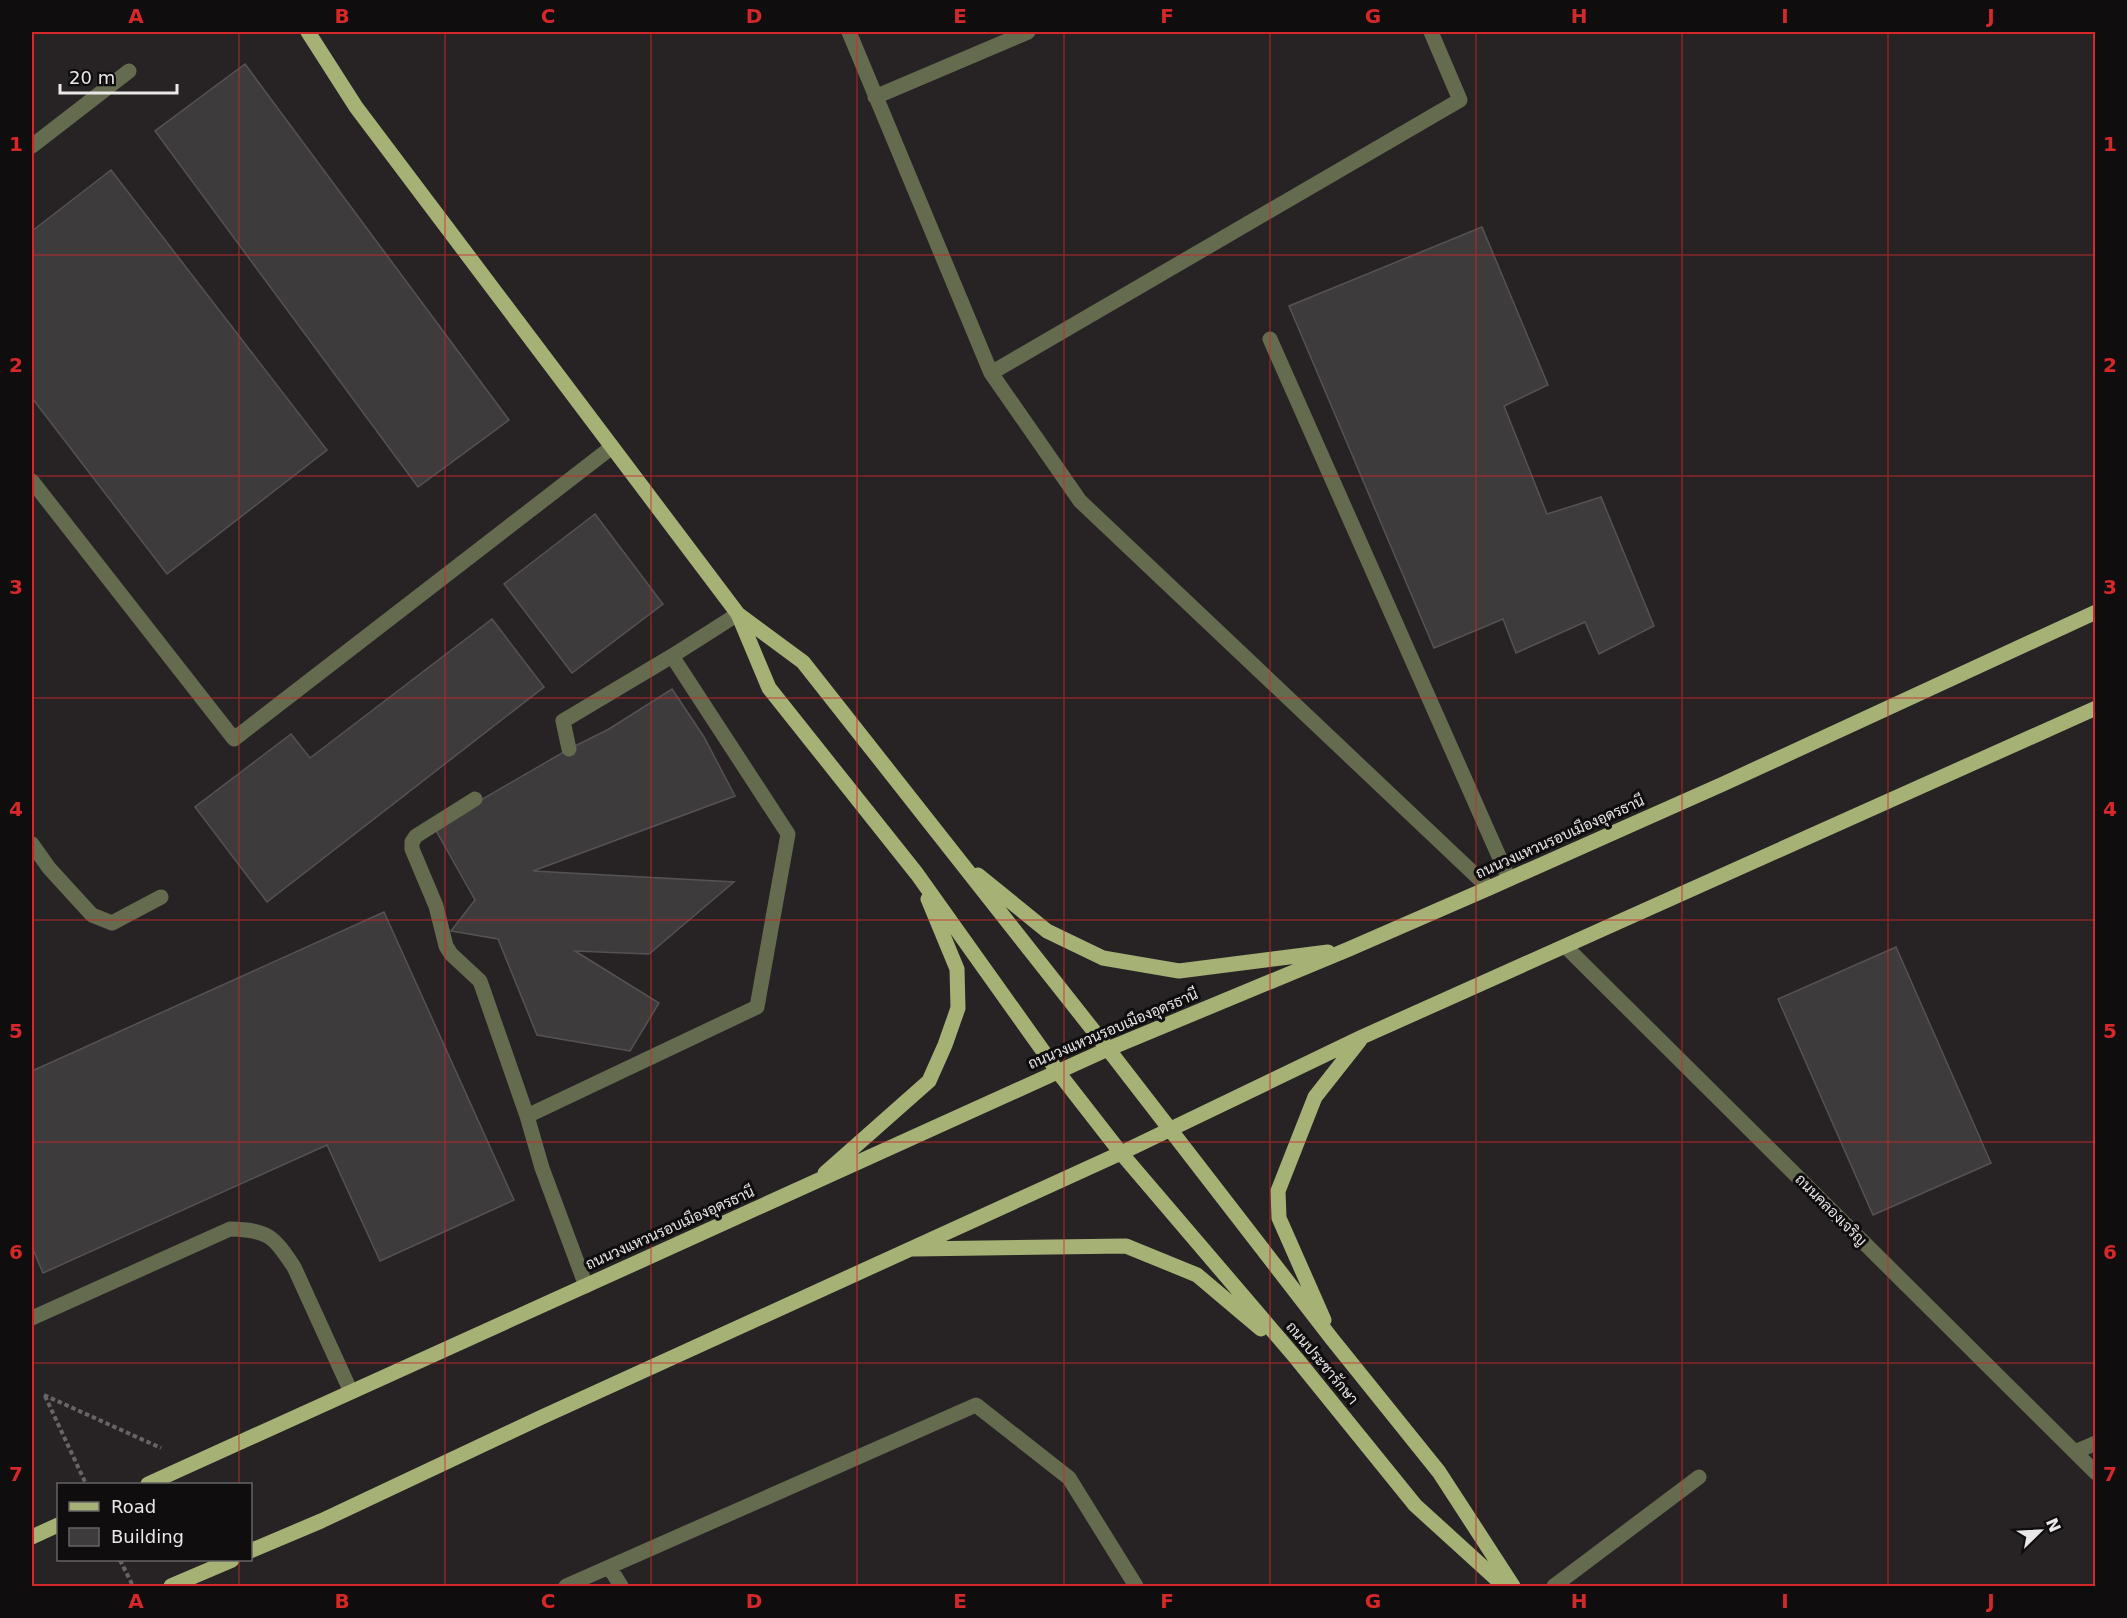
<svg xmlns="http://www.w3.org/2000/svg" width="2127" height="1618" font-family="'DejaVu Sans',Sarabun,sans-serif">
	<rect width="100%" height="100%" fill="#272325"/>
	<!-- building -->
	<path fill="#3e3b3d" stroke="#565254" stroke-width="1.5" d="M245 64 509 420 418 487 155 131Z
		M111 170 327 450 167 574 32 398V231Z
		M1482 227 1548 385 1504 406 1547 514 1601 497 1654 626 1599 654 1585 622 1516 653 1503 619 1434 648 1289 306Z
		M595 514 663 604 572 673 504 584Z
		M492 619 544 687 267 902 195 807 291 734 310 758Z
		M672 689 704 737 735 796 533 871 734 882 649 954 575 951 659 1003 630 1051 537 1035 498 939 451 931 475 900 434 827 569 749 609 729Z
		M384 912 514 1200 380 1261 327 1145 43 1273 32 1247V1071Z
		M1896 947 1991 1163 1873 1215 1778 999Z"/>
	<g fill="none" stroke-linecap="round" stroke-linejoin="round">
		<!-- path -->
		<path stroke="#686466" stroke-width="4" stroke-dasharray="4.5 3" stroke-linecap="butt" d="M44 1395 161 1448
			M45 1396 86 1484
			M120 1560 133 1586"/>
		<!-- minor -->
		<path stroke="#656b4f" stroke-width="15" d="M849 32 991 373 1080 501 1489 888
			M875 97 1028 32
			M32 146 129 71
			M1270 339 1509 879
			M991 373 1460 100 1431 32
			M32 481 234 739 612 447
			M569 749 563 721 672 656
			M475 799 416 836 412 842V849L436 906 446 946 451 954 480 981 527 1116
			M32 844 49 868 92 915 112 923 161 897
			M1566 947 2096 1473
			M586 1286 542 1168 527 1116 757 1007 788 834 672 656 738 614
			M32 1318 230 1229C269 1230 273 1236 294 1267L351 1392
			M2075 1452 2096 1443
			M610 1568 621 1586
			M566 1586 976 1405 1069 1478 1136 1586
			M1554 1586 1699 1477"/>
		<!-- major -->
		<path stroke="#a6b176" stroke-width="15" d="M308 32 356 107 738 614 769 688 917 874 1058 1072 1121 1153 1296 1358 1415 1505 1504 1586
			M738 614 803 662 1108 1049 1332 1339 1439 1472 1513 1586
			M978 875 1047 931 1103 958 1179 971 1328 952
			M825 1173 929 1081 945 1045 958 1008 957 969 928 899
			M914 1249 1126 1246 1197 1275 1261 1329
			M1324 1320 1279 1218 1278 1191 1315 1097 1360 1040
			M148 1484 1108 1049 1349 949 1489 888 1723 784 2096 612
			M32 1537 58 1525
			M250 1551 321 1521 542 1417 1121 1153 1362 1037 2096 708
			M171 1586 232 1560"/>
	</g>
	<!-- grid -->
	<path fill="none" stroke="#d62828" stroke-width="1.5" stroke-opacity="0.55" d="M239 32V1484M445 32V1586M651 32V1586M857 32V1586M1064 32V1586M1270 32V1586M1476 32V1586M1682 32V1586M1888 32V1586M32 255H2096M32 476H2096M32 698H2096M32 920H2096M32 1142H2096M32 1363H2096M239 1560V1586"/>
	<g text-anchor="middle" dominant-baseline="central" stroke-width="6" stroke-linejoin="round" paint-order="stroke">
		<!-- street labels -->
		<g font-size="15" fill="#e9e7e8" stroke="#0f0d0e">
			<text transform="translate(1560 837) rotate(-24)">ถนนวงแหวนรอบเมืองอุดรธานี</text>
			<text transform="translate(1113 1029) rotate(-23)">ถนนวงแหวนรอบเมืองอุดรธานี</text>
			<text transform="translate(1831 1210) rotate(45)">ถนนคลองเจริญ</text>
			<text transform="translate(670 1228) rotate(-24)">ถนนวงแหวนรอบเมืองอุดรธานี</text>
			<text transform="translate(1322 1363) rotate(50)">ถนนประชารักษา</text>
		</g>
	</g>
	<!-- border -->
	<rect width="2127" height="1618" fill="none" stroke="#0f0d0e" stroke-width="66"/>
	<!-- legend -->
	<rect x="57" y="1483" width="195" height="78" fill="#0f0d0e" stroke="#666465" stroke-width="1.5"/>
	<rect x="69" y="1502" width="30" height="9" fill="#a6b176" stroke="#666465" stroke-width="1.5"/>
	<text x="111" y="1513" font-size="18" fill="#e9e7e8">Road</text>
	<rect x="69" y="1528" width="30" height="18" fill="#3e3b3d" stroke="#666465" stroke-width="1.5"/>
	<text x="111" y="1543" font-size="18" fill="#e9e7e8">Building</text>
	<!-- north arrow -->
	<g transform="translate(2040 1531) rotate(66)" stroke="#0f0d0e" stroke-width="4.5" paint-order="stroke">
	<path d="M0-4.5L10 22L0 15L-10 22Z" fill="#e9e7e8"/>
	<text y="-9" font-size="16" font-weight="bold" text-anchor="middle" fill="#e9e7e8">N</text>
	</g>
	<!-- scale -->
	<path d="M60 84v9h117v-9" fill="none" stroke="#e9e7e8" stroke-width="3"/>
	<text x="69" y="84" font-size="18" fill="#e9e7e8" stroke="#0f0d0e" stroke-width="4.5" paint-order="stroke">20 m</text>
	<rect x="33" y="33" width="2061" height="1552" fill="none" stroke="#d62828" stroke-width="2"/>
	<g font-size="20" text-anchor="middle" font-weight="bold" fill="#d62828">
		<text x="136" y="23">A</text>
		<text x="342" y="23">B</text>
		<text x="548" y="23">C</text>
		<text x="754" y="23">D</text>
		<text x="960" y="23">E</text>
		<text x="1167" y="23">F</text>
		<text x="1373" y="23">G</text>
		<text x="1579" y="23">H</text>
		<text x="1785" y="23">I</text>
		<text x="1991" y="23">J</text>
		<text x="16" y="151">1</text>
		<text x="2110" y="151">1</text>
		<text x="16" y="372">2</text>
		<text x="2110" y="372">2</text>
		<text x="16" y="594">3</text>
		<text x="2110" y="594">3</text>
		<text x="16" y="816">4</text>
		<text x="2110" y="816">4</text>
		<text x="16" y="1038">5</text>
		<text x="2110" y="1038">5</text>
		<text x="16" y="1259">6</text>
		<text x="2110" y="1259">6</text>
		<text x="16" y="1481">7</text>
		<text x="2110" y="1481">7</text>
		<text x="136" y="1608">A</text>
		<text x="342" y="1608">B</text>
		<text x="548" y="1608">C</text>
		<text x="754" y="1608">D</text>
		<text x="960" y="1608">E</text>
		<text x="1167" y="1608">F</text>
		<text x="1373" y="1608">G</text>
		<text x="1579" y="1608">H</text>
		<text x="1785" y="1608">I</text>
		<text x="1991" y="1608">J</text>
	</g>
</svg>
